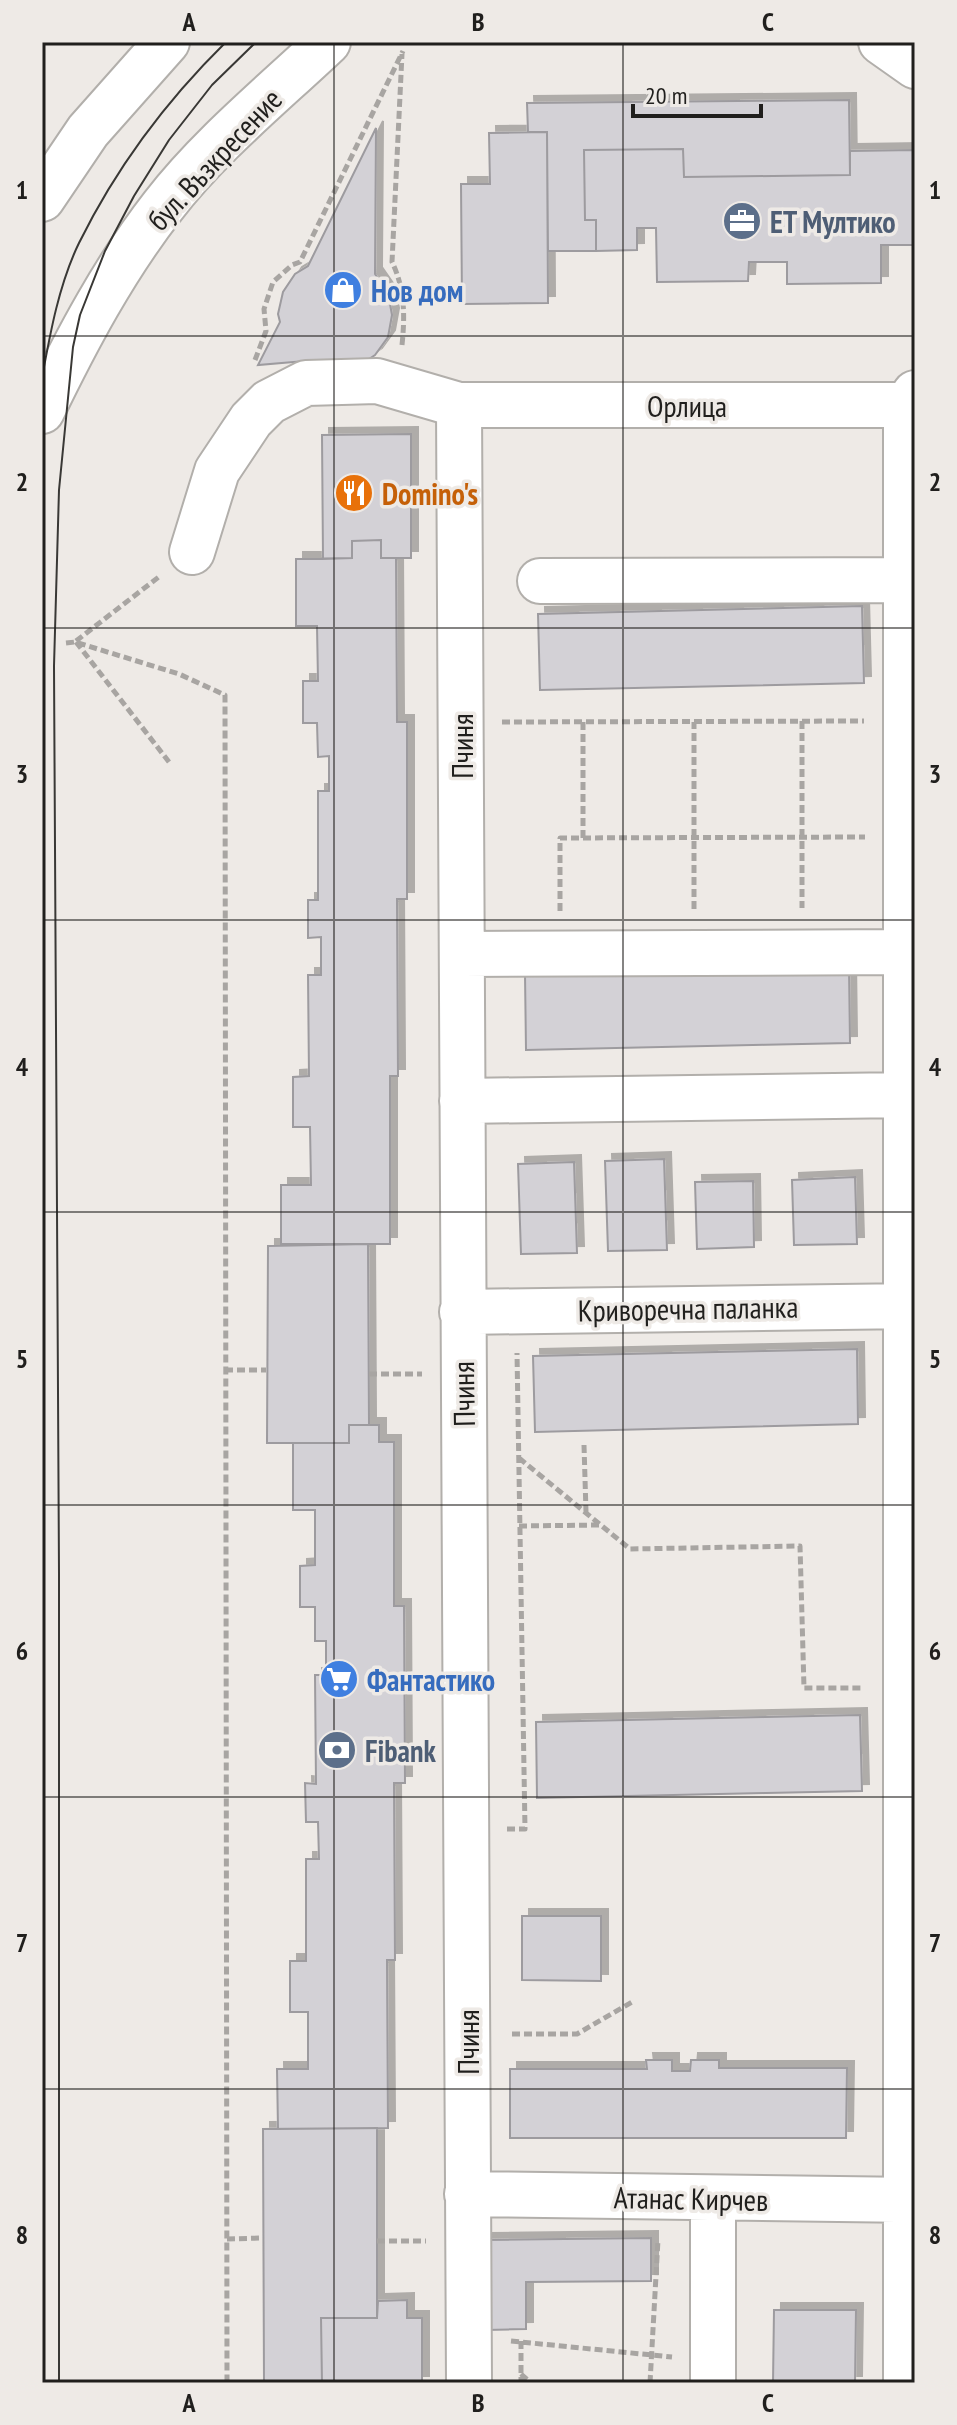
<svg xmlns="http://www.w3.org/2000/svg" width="957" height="2425" font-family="'PT Sans Narrow',sans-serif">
	<defs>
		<filter id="shadow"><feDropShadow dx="7" dy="-7" stdDeviation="0" flood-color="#0004"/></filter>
	</defs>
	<rect width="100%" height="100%" fill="#eeeae6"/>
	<!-- building -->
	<path fill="#d3d1d6" stroke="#9d9b9f" stroke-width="2" filter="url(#shadow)" d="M849 100 850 175 684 177 683 149 584 150 585 220H596V251H548L547 132H528L527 103Z
		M376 128 375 274 388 293 392 315 388 337 375 355 357 367H313L305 361 258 365 280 322 278 314 283 292 295 274 308 266Z
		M547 132 548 303 462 304 461 184H490L489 133Z
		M683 149 684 177 850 175V151L915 150V245H881V283L787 284V262H749L748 281 657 282 656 228H637V250L596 251V220H585L584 150Z
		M411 434V558H381V540L352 541V558L323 559 322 435Z
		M381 540V558H396L397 722H407V899H397L398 1076H390V1244H281V1185H311L310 1127H293V1077L309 1076 308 975H321V937L308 938V900H318V791H329V756L318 757 317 723H303V681H318L317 626H296V559L352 558V541Z
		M862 606 864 683 540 690 538 614Z
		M849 967 850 1043 526 1050 525 974Z
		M664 1159 667 1250 608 1251 605 1161Z
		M574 1162 577 1253 521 1254 518 1164Z
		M855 1177 857 1244 794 1245 792 1180Z
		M753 1181 754 1247 697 1249 695 1182Z
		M368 1244 369 1425H349V1443H267L268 1246Z
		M857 1349 858 1424 535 1432 533 1356Z
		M349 1425H379V1442H394V1606H404L405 1783H394L395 1960H387L388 2128 278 2129 277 2069H308V2012H290V1961H306V1859H319L318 1822H306L305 1783 316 1784 315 1675H326V1641H315V1607H300V1566L315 1565V1510H293V1443H349Z
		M860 1715 862 1791 537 1798 536 1722Z
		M522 1916H601V1981L522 1980Z
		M646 2060H672V2071H690L691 2060H719V2068H847L846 2138H510V2069H647Z
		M377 2128V2318H321L322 2383H264L263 2129Z
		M651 2238V2281L526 2282V2329L484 2330 483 2240Z
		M407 2300V2318H422V2383H322L321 2318H377L378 2301Z
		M774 2310H856L855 2383H773Z"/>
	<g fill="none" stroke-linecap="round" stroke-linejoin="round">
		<defs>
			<path id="minor" d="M881 42 915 66
				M459 405 469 2383
				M192 552 217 471 251 420 269 402 306 383 377 381 459 405H915
				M540 581 906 580
				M462 954 906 952
				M462 1101 906 1095
				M462 1312 915 1306
				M467 2194 915 2200
				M713 2383V2199
				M906 2383V406L915 393"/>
			<path id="major" d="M42 199 88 131 167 42
				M42 411C77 339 114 269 163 206 209 146 273 94 328 42"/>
		</defs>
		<!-- minor casing -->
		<use href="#minor" stroke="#b2afab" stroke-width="48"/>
		<!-- major casing -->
		<use href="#major" stroke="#b2afab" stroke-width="48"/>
		<!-- path -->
		<path stroke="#a8a5a2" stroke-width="5" stroke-dasharray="8 4" stroke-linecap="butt" d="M402 345C405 316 405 289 392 262L402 54
			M255 360 266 331 264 309 273 282 292 265 300 262 403 51
			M76 641 160 576
			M76 642 169 762
			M66 643 75 642 179 674 225 695 227 2383
			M802 721V908
			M502 722 864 721
			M583 722V839
			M694 909V722
			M560 911V838L865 837
			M225 1370H266
			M369 1374H422
			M584 1445 586 1512
			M519 1458 630 1549 800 1546 804 1688H863
			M519 1526 601 1525
			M507 1829H525L517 1353
			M512 2034H577L632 2002
			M227 2239 263 2238
			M377 2241H426
			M511 2341 672 2357
			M521 2341V2383
			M521 2374 531 2383
			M650 2383 658 2240"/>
		<!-- minor -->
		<use href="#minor" stroke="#fff" stroke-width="44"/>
		<!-- major -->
		<use href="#major" stroke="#fff" stroke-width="44"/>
		<!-- tram -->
		<path stroke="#393835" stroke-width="2" d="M42 378C50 334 59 284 79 243 116 168 166 101 226 42
			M59 2383V1573L54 666 59 490 73 347 80 315 105 251 134 196 169 140 212 85 256 42"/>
	</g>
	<!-- grid -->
	<path fill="none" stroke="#201f1d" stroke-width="2" stroke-opacity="0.55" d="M334 42V2383M623 42V2383M42 336H915M42 628H915M42 920H915M42 1212H915M42 1505H915M42 1797H915M42 2089H915"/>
	<!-- icons -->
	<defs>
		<symbol id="office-disc" viewBox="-11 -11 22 22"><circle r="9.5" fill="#5c6f8a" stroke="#eeeae6"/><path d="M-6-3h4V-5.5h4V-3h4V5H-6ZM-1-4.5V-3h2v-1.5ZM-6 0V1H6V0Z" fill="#fff"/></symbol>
		<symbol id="shop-disc" viewBox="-11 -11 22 22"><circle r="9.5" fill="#3f7fe0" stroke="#eeeae6"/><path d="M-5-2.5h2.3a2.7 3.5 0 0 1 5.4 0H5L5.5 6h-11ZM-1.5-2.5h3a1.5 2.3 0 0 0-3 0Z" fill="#fff"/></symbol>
		<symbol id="restaurant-disc" viewBox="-11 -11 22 22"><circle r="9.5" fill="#e8710a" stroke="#eeeae6"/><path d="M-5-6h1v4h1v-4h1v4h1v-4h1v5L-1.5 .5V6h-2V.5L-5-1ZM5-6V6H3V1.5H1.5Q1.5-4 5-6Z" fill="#fff"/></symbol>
		<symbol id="supermarket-disc" viewBox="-11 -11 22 22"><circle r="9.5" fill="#3f7fe0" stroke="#eeeae6"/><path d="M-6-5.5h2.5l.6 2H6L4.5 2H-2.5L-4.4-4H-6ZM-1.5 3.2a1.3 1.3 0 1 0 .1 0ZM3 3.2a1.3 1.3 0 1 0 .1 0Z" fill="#fff"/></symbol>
		<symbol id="bank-disc" viewBox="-11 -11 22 22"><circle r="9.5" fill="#5c6f8a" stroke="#eeeae6"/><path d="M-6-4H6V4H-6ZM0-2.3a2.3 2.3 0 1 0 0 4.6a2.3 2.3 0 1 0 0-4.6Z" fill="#fff"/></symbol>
	</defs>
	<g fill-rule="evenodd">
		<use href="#office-disc" x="720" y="199" width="44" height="44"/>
		<use href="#shop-disc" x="321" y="268" width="44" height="44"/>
		<use href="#restaurant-disc" x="332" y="471" width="44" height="44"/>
		<use href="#supermarket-disc" x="317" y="1657" width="44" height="44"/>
		<use href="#bank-disc" x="315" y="1728" width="44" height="44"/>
	</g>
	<g text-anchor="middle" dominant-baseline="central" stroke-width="7" stroke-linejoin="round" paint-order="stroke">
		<!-- street labels -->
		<g font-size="30" fill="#201f1d" stroke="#eeeae6">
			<text transform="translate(214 159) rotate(-47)">бул. Възкресение</text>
			<text x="687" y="405">Орлица</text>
			<text transform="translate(461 746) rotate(-90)">Пчиня</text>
			<text transform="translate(688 1308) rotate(-1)">Криворечна паланка</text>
			<text transform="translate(463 1394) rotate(-91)">Пчиня</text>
			<text transform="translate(467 2042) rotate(-90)">Пчиня</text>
			<text transform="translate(691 2198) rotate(1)">Атанас Кирчев</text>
		</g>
		<!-- service labels -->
		<g font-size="30" font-weight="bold" fill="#4e5e75" stroke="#eeeae6" text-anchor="start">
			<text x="770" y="221">ЕТ Мултико</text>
			<text x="365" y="1750">Fibank</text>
		</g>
		<!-- shop labels -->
		<g font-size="30" font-weight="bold" fill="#366cbe" stroke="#eeeae6" text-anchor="start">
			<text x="371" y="290">Нов дом</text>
			<text x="367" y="1679">Фантастико</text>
		</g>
		<!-- food labels -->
		<g font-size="30" font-weight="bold" fill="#c56008" stroke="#eeeae6" text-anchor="start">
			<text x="382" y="493">Domino's</text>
		</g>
	</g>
	<!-- border -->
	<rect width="957" height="2425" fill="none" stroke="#eeeae6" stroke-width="88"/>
	<!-- scale -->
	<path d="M633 104v12h128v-12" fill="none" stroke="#201f1d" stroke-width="4"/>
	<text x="645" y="104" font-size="24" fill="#201f1d" stroke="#eeeae6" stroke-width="6" paint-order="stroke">20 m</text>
	<rect x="44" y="44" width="869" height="2337" fill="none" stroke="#201f1d" stroke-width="3"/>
	<g font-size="26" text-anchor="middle" font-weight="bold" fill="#201f1d">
		<text x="189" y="31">A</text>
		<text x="478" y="31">B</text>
		<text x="768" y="31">C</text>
		<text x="22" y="199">1</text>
		<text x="935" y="199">1</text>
		<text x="22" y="491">2</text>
		<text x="935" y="491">2</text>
		<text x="22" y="783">3</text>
		<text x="935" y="783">3</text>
		<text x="22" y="1076">4</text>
		<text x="935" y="1076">4</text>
		<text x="22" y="1368">5</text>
		<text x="935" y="1368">5</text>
		<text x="22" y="1660">6</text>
		<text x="935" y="1660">6</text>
		<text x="22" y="1952">7</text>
		<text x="935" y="1952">7</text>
		<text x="22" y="2244">8</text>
		<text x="935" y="2244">8</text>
		<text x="189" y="2412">A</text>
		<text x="478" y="2412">B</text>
		<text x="768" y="2412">C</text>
	</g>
</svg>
